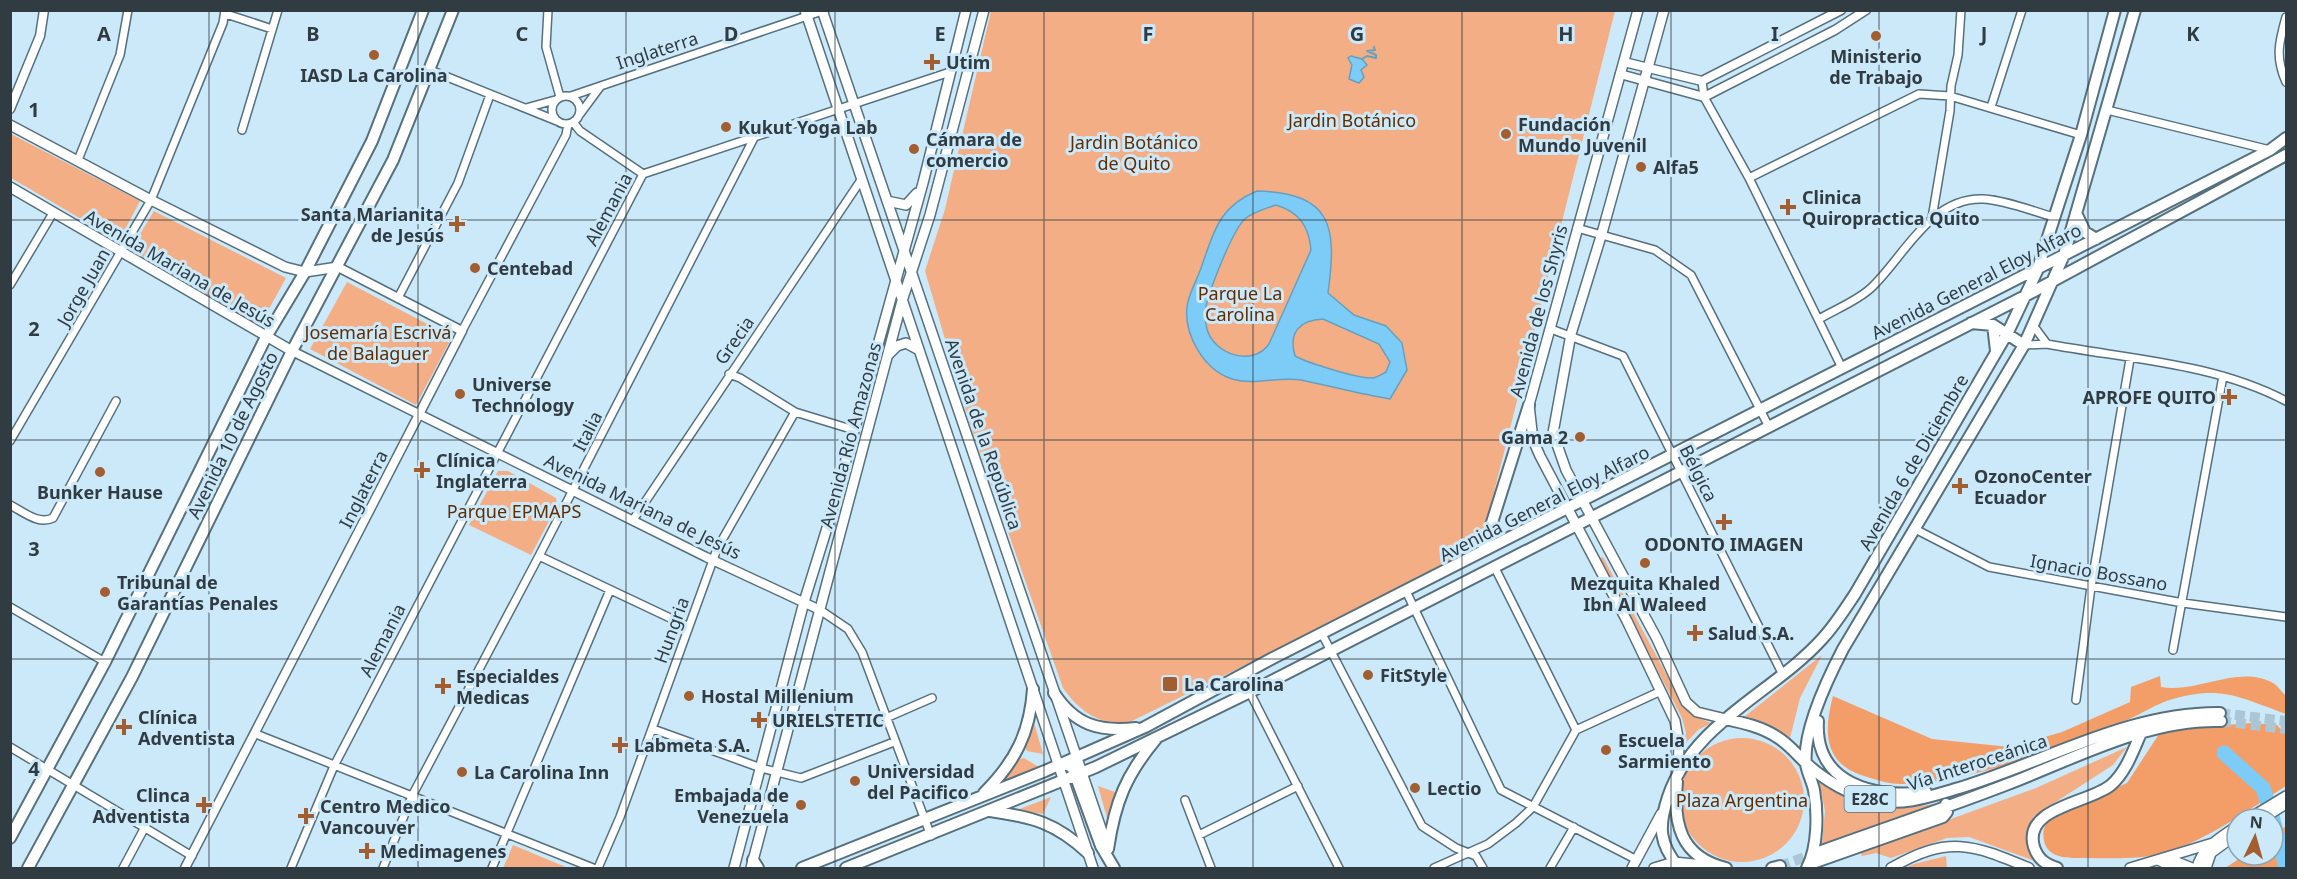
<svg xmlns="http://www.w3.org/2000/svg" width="2297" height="879" font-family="'Noto Sans',sans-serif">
	<rect width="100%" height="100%" fill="#cce9fa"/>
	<!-- green -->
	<path fill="#f3ae85" d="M991 11H1615L1481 544 1326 625 1130 722C1100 726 1080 712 1063 688L969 421 925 271 945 209Z
		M11 134 140 201 119 241 11 178Z
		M154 211 286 278 258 329 131 249Z
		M347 282 452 337 416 405 310 349Z
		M498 471H508L556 498 557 506 531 555 469 525Z
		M1603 557 1683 705 1694 716 1711 723 1698 730 1683 746 1686 733 1682 718 1600 558Z
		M1822 655 1800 698 1790 738 1744 717Z
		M1033 719 1043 754 1027 751 1025 747Z
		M1680 800a62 62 0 1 1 124 0a62 62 0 1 1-124 0Z
		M2127 747 2113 765 2034 816C2025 834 2032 845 2040 863L1969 837 1947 838 1891 858 1876 853 1862 856 1860 852 2036 788Z
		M1024 758 1039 767 1000 782 1020 759Z
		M1819 782C1863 806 1891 814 1941 802L1940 806 1822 844 1825 811Z
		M1098 786 1115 792 1107 818Z
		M1051 797 1043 814 1017 810Z
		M513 845 568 868H503Z
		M1946 856 1947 868H1905L1914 864Z"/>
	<!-- forest -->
	<path fill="#f39e68" d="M2160 676 2161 687C2197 694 2238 664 2273 683 2278 686 2282 692 2286 696V714C2241 698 2222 685 2173 699 2157 703 2142 714 2127 720 2062 746 1971 784 1901 784 1888 784 1873 779 1861 775 1823 762 1824 730 1833 696L1932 739 2010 747 2062 732 2130 702 2131 687Z
		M2252 723 2277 725 2286 735V786C2248 810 2209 839 2165 853 2140 860 2109 858 2082 858 2069 858 2048 859 2044 841 2042 830 2044 825 2052 817L2127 783 2159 734 2197 727Z
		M2286 826V868H2225L2245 855H2273V836Z"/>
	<!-- water -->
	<path fill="#7dccf7" stroke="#66a0c1" stroke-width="1.5" fill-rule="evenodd" d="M1351 56 1362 59 1367 65 1361 70 1364 77 1359 83 1349 79 1352 65 1348 58Z
		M1257 191C1333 193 1337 227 1328 293L1354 315 1386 326 1402 343 1407 370 1390 399C1359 394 1331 386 1301 380 1278 376 1255 386 1232 379 1204 370 1184 335 1187 307 1188 295 1197 280 1201 268 1214 232 1218 207 1257 191ZM1276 205C1299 212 1309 226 1311 250L1269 344C1253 367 1214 355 1207 329 1206 324 1204 316 1205 311 1208 293 1233 228 1246 218 1254 212 1267 208 1276 205ZM1323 319 1379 344 1390 362 1386 372C1382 374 1378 377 1373 378 1359 379 1308 363 1295 356 1288 332 1300 320 1323 319Z"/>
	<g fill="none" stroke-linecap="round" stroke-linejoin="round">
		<!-- stream -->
		<path stroke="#66a0c1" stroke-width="2" d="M1362 59 1367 56 1376 58V55L1367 51 1375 50 1374 47"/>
		<!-- river -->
		<path stroke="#7dccf7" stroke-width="15" d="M2224 753 2263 788 2273 819
			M2273 820 2286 866"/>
		<!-- primary-tunnel -->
		<path stroke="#adc6d5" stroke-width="10" stroke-dasharray="10 5" stroke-linecap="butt" d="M2220 713 2286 721
			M2221 721 2286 729
			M1780 866 1819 852"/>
		<defs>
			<path id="minor" d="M548 10 546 47 560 97
				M226 14 272 29
				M2286 17C2279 42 2275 57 2286 82
				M430 70 557 121
				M1702 81 1704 97 1749 178 1842 368
				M552 110a14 14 0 1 1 28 0a14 14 0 1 1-28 0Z
				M571 96 825 10
				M1991 107 2022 10
				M526 108 555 100
				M2107 110 2270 150
				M580 114 600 87
				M573 122 580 131 643 174
				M242 130 278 10
				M78 160 120 55 128 10
				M1749 178 1919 94 1950 96 2081 135
				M1932 218 1950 111 1951 86 1958 55 1961 10
				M1577 228 1655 250 1691 275 1769 427
				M10 285 53 213
				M398 298 458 183 490 95
				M1819 319C1836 309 1857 301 1871 288 1904 257 1930 197 1983 199 2005 200 2032 211 2054 217
				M2033 325 2047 344
				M1551 329 1623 356 1782 673
				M462 331 566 135 568 124
				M2024 345 2047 344C2127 359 2214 363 2286 401
				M729 374 740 378 795 412 854 430
				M10 441 151 200 223 23 225 10
				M10 505C24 512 38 525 53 518L116 401
				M633 520 861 180
				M1915 529 1989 567 2183 603 2286 617
				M539 556 687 626
				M1494 566 1576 730
				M1406 591 1501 790 1637 860
				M10 607 105 662
				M820 610 848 629 862 652 931 836
				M1322 634 1422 826 1456 848 1476 856 1483 868
				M2173 650 2223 376
				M1241 675 1339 868
				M2076 700 2091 587 2130 359
				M886 718 932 698
				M653 729 761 768 801 778 894 742
				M256 734 593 868
				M10 747 192 856
				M1185 800 1211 868
				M1199 835 1298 786
				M123 868 145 827
				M291 868 334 766 643 174 950 72
				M383 868 412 796 539 556 755 136
				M492 868 610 590
				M598 868 620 817 717 549 795 412
				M1434 868 1488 844 1516 823 1533 807 1576 730 1661 691
				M1550 868 1574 827"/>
			<path id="tertiary" d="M1624 62 1702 81 1841 10
				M1620 74 1704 97 1835 30 1866 10
				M10 109 40 36 44 10
				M292 351 706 557 820 610
				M185 868 462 331 338 267"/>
			<path id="secondary" d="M805 10 1093 868
				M822 10 1108 849
				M1638 10 1529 405 1533 440 1540 456 1627 621 1675 721 1679 743 1678 773
				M1664 10 1602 233 1571 334 1553 433 1566 470 1657 639 1686 702 1697 712 1726 719
				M10 125 151 200 285 267 305 272 338 267
				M10 187 292 351
				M887 201 906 205 917 193
				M889 354 897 346 906 343 919 350
				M2248 819 2286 796
				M2262 819 2286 804
				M2167 858 2192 868
				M2158 860 2174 868
				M734 868 804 602 827 528 923 183 966 10
				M751 868 902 301 930 215 984 10
				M1632 868 1661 814
				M1654 868 1674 862 1713 866
				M1891 868C1948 835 1972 844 2029 868
				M2130 868 2213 843
				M2197 868C2201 848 2221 837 2237 826
				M2206 868 2211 853 2237 834"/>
			<path id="primary" d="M2076 213 2085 232 2096 239
				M1971 323 1993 325 2024 345
				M1993 325 1996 351
				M1483 551 1529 405
				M1054 693C1075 725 1099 732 1136 728
				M1726 719C1744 723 1762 727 1777 737 1790 745 1797 755 1807 764 1824 780 1852 796 1875 800 1905 806 1931 796 1959 788 2045 762 2128 712 2220 713
				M1818 721C1814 784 1875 799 1926 792
				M1060 765H1069L1073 769 1101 846 1114 868
				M1677 782C1673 823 1680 857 1726 868
				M984 793C1015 762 1030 733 1033 689
				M990 811C1033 817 1056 823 1088 853
				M10 838 105 662 266 337 305 272 372 141 423 10
				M1108 849C1115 802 1126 775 1156 739
				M1819 852C1882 829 1946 808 2008 784 2076 758 2147 719 2221 721
				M753 860 758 868
				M1810 864 1943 817 1947 812 1946 804
				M28 868 132 677 292 351 393 160 453 10
				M802 868 1045 771 1145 727 1273 658 2270 150 2286 138
				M846 868 1096 767 1250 692 2025 296 2286 155
				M1679 868C1659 843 1658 827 1668 797 1693 722 1774 693 1823 638 1835 625 1845 609 1855 594L2008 332 2037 271 2081 135 2115 10
				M1772 868 1780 866
				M1807 868C1818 847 1818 813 1814 790 1812 781 1807 772 1806 764 1802 731 1828 678 1843 649L2024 345 2064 255 2135 10
				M2057 868C2045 864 2038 859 2034 847 2022 807 2090 803 2111 785 2126 772 2133 751 2141 733"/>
		</defs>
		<!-- minor casing -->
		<use href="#minor" stroke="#56707e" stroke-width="10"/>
		<!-- tertiary casing -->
		<use href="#tertiary" stroke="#56707e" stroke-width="11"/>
		<!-- secondary casing -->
		<use href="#secondary" stroke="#56707e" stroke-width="12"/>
		<!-- primary casing -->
		<use href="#primary" stroke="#56707e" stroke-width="14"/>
		<!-- minor -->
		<use href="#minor" stroke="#fff" stroke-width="7"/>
		<!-- tertiary -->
		<use href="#tertiary" stroke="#fff" stroke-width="8"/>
		<!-- secondary -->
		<use href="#secondary" stroke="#fff" stroke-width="9"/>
		<!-- primary -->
		<use href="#primary" stroke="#fff" stroke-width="10"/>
	</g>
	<!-- grid -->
	<path fill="none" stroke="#303b42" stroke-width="1.5" stroke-opacity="0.55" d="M209 10V868M418 10V868M626 10V868M835 10V868M1044 10V868M1253 10V868M1462 10V868M1671 10V868M1879 10V868M2088 10V868M10 220H2286M10 440H2286M10 659H2286"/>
	<!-- markers -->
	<g fill="#a25e30" stroke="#cce9fa" stroke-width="2">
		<circle cx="1876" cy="36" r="6"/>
		<circle cx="374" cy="55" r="6"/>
		<path d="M929 53h6v6h6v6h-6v6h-6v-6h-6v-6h6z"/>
		<circle cx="726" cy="127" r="6"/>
		<circle cx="1506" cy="134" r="6"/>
		<circle cx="914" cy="149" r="6"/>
		<circle cx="1641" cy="167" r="6"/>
		<path d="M1785 198h6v6h6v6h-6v6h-6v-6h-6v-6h6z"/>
		<path d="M454 215h6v6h6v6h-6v6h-6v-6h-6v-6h6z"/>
		<circle cx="475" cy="268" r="6"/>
		<circle cx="460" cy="394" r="6"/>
		<path d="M2226 388h6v6h6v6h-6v6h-6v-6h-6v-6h6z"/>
		<circle cx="1580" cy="437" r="6"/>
		<path d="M419 461h6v6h6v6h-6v6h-6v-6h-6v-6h6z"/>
		<circle cx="100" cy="472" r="6"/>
		<path d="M1957 477h6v6h6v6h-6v6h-6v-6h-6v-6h6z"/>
		<path d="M1721 513h6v6h6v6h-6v6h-6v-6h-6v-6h6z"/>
		<circle cx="1645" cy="563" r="6"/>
		<circle cx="105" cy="592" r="6"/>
		<path d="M1692 624h6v6h6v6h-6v6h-6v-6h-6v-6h6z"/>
		<circle cx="1368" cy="675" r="6"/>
		<rect x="1162" y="676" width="16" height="16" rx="3"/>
		<path d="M440 677h6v6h6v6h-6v6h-6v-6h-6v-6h6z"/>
		<circle cx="689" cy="696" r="6"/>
		<path d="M756 711h6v6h6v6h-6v6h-6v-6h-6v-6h6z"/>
		<path d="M121 718h6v6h6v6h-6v6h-6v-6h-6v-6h6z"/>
		<path d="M617 736h6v6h6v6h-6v6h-6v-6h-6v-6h6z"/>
		<circle cx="1606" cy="750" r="6"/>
		<circle cx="462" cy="772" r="6"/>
		<circle cx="855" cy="781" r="6"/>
		<circle cx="1415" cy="788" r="6"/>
		<path d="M201 796h6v6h6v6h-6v6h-6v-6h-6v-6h6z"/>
		<circle cx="801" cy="805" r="6"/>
		<path d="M303 807h6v6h6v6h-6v6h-6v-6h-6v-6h6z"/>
		<path d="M364 842h6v6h6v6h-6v6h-6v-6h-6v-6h6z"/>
	</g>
	<g text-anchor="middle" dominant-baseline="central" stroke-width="6" stroke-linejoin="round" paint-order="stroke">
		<!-- shield labels -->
		<rect fill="#cce9fa" stroke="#5f6f79" stroke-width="1.5" x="1844.5" y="786" width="51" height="26" rx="4.5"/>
		<g font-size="16" font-weight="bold" fill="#303b42">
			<text x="1870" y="799">E28C</text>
		</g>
		<!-- street labels -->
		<g font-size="18" fill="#303b42" stroke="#cce9fa">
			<text transform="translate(657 50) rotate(-18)">Inglaterra</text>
			<text transform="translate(608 209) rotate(-62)">Alemania</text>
			<text transform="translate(180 268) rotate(30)">Avenida Mariana de Jesús</text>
			<text transform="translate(1976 281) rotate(-27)">Avenida General Eloy Alfaro</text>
			<text transform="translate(83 287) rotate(-60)">Jorge Juan</text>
			<text transform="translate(1538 311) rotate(-75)">Avenida de los Shyris</text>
			<text transform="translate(734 340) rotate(-55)">Grecia</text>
			<text transform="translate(587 431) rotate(-63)">Italia</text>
			<text transform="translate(984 434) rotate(71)">Avenida de la República</text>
			<text transform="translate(232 435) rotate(-64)">Avenida 10 de Agosto</text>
			<text transform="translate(850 435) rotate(-75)">Avenida Río Amazonas</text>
			<text transform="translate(1913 462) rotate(-60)">Avenida 6 de Diciembre</text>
			<text transform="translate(1699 473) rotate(63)">Bélgica</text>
			<text transform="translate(363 489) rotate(-63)">Inglaterra</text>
			<text transform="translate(1544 503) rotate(-27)">Avenida General Eloy Alfaro</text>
			<text transform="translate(643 506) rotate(26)">Avenida Mariana de Jesús</text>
			<text transform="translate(2099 572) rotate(10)">Ignacio Bossano</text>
			<text transform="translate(671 630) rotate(-70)">Hungria</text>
			<text transform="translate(382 640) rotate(-63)">Alemania</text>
			<text transform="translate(1977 762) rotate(-18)">Vía Interoceánica</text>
		</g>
		<!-- poi labels -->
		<g font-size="18" font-weight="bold" fill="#303b42" stroke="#cce9fa" text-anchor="start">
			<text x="1876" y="56" text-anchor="middle">Ministerio<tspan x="1876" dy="21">de Trabajo</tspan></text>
			<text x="946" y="62">Utim</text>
			<text x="374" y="75" text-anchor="middle">IASD La Carolina</text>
			<text x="1518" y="124">Fundación<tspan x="1518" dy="21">Mundo Juvenil</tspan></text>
			<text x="738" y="127">Kukut Yoga Lab</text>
			<text x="926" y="139">Cámara de<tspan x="926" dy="21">comercio</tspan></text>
			<text x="1653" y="167">Alfa5</text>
			<text x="1802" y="197">Clinica<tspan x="1802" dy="21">Quiropractica Quito</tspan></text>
			<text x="444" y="214" text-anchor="end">Santa Marianita<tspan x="444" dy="21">de Jesús</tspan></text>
			<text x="487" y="268">Centebad</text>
			<text x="472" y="384">Universe<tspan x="472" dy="21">Technology</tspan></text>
			<text x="2216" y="397" text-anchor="end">APROFE QUITO</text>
			<text x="1568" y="437" text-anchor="end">Gama 2</text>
			<text x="436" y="460">Clínica<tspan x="436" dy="21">Inglaterra</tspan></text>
			<text x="1974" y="476">OzonoCenter<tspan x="1974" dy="21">Ecuador</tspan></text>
			<text x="100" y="492" text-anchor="middle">Bunker Hause</text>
			<text x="1724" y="544" text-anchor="middle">ODONTO IMAGEN</text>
			<text x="117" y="582">Tribunal de<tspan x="117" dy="21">Garantías Penales</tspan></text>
			<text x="1645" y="583" text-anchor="middle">Mezquita Khaled<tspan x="1645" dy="21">Ibn Al Waleed</tspan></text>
			<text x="1708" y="633">Salud S.A.</text>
			<text x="1380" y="675">FitStyle</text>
			<text x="456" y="676">Especialdes<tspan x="456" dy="21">Medicas</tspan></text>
			<text x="1184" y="684">La Carolina</text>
			<text x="701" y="696">Hostal Millenium</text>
			<text x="138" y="717">Clínica<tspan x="138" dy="21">Adventista</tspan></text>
			<text x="772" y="720">URIELSTETIC</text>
			<text x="1618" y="740">Escuela<tspan x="1618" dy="21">Sarmiento</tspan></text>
			<text x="634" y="745">Labmeta S.A.</text>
			<text x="867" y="771">Universidad<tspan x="867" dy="21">del Pacifico</tspan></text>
			<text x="474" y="772">La Carolina Inn</text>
			<text x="1427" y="788">Lectio</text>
			<text x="190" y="795" text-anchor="end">Clinca<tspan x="190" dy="21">Adventista</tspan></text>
			<text x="789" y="795" text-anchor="end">Embajada de<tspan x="789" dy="21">Venezuela</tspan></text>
			<text x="320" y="806">Centro Medico<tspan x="320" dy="21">Vancouver</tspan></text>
			<text x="380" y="851">Medimagenes</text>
		</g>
		<!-- park labels -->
		<g font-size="18" fill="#622c01" stroke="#cce9fa">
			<text x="1352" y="120">Jardin Botánico</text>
			<text x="1134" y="142">Jardin Botánico<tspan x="1134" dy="21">de Quito</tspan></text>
			<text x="1240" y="293">Parque La<tspan x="1240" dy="21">Carolina</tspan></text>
			<text x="378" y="332">Josemaría Escrivá<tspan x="378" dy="21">de Balaguer</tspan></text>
			<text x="514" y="511">Parque EPMAPS</text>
			<text x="1742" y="800">Plaza Argentina</text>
		</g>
	</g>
	<g font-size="20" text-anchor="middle" font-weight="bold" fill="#303b42" stroke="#cce9fa" stroke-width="6" stroke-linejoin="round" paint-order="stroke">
		<text x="104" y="41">A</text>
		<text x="313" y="41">B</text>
		<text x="522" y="41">C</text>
		<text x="731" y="41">D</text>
		<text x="940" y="41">E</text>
		<text x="1148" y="41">F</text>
		<text x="1357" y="41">G</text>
		<text x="1566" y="41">H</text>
		<text x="1775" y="41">I</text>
		<text x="1984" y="41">J</text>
		<text x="2193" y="41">K</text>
		<text x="34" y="117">1</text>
		<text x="34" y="336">2</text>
		<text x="34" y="556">3</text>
		<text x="34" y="776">4</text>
	</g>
	<!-- border -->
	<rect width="2297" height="879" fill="none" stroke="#303b42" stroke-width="24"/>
	<!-- north arrow -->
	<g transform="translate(2255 837) rotate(5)"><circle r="28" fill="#cce9fa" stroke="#8ea3b0" stroke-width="1.5"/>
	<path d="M0-4.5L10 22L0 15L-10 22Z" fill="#a25e30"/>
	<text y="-9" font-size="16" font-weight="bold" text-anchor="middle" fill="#303b42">N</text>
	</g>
</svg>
